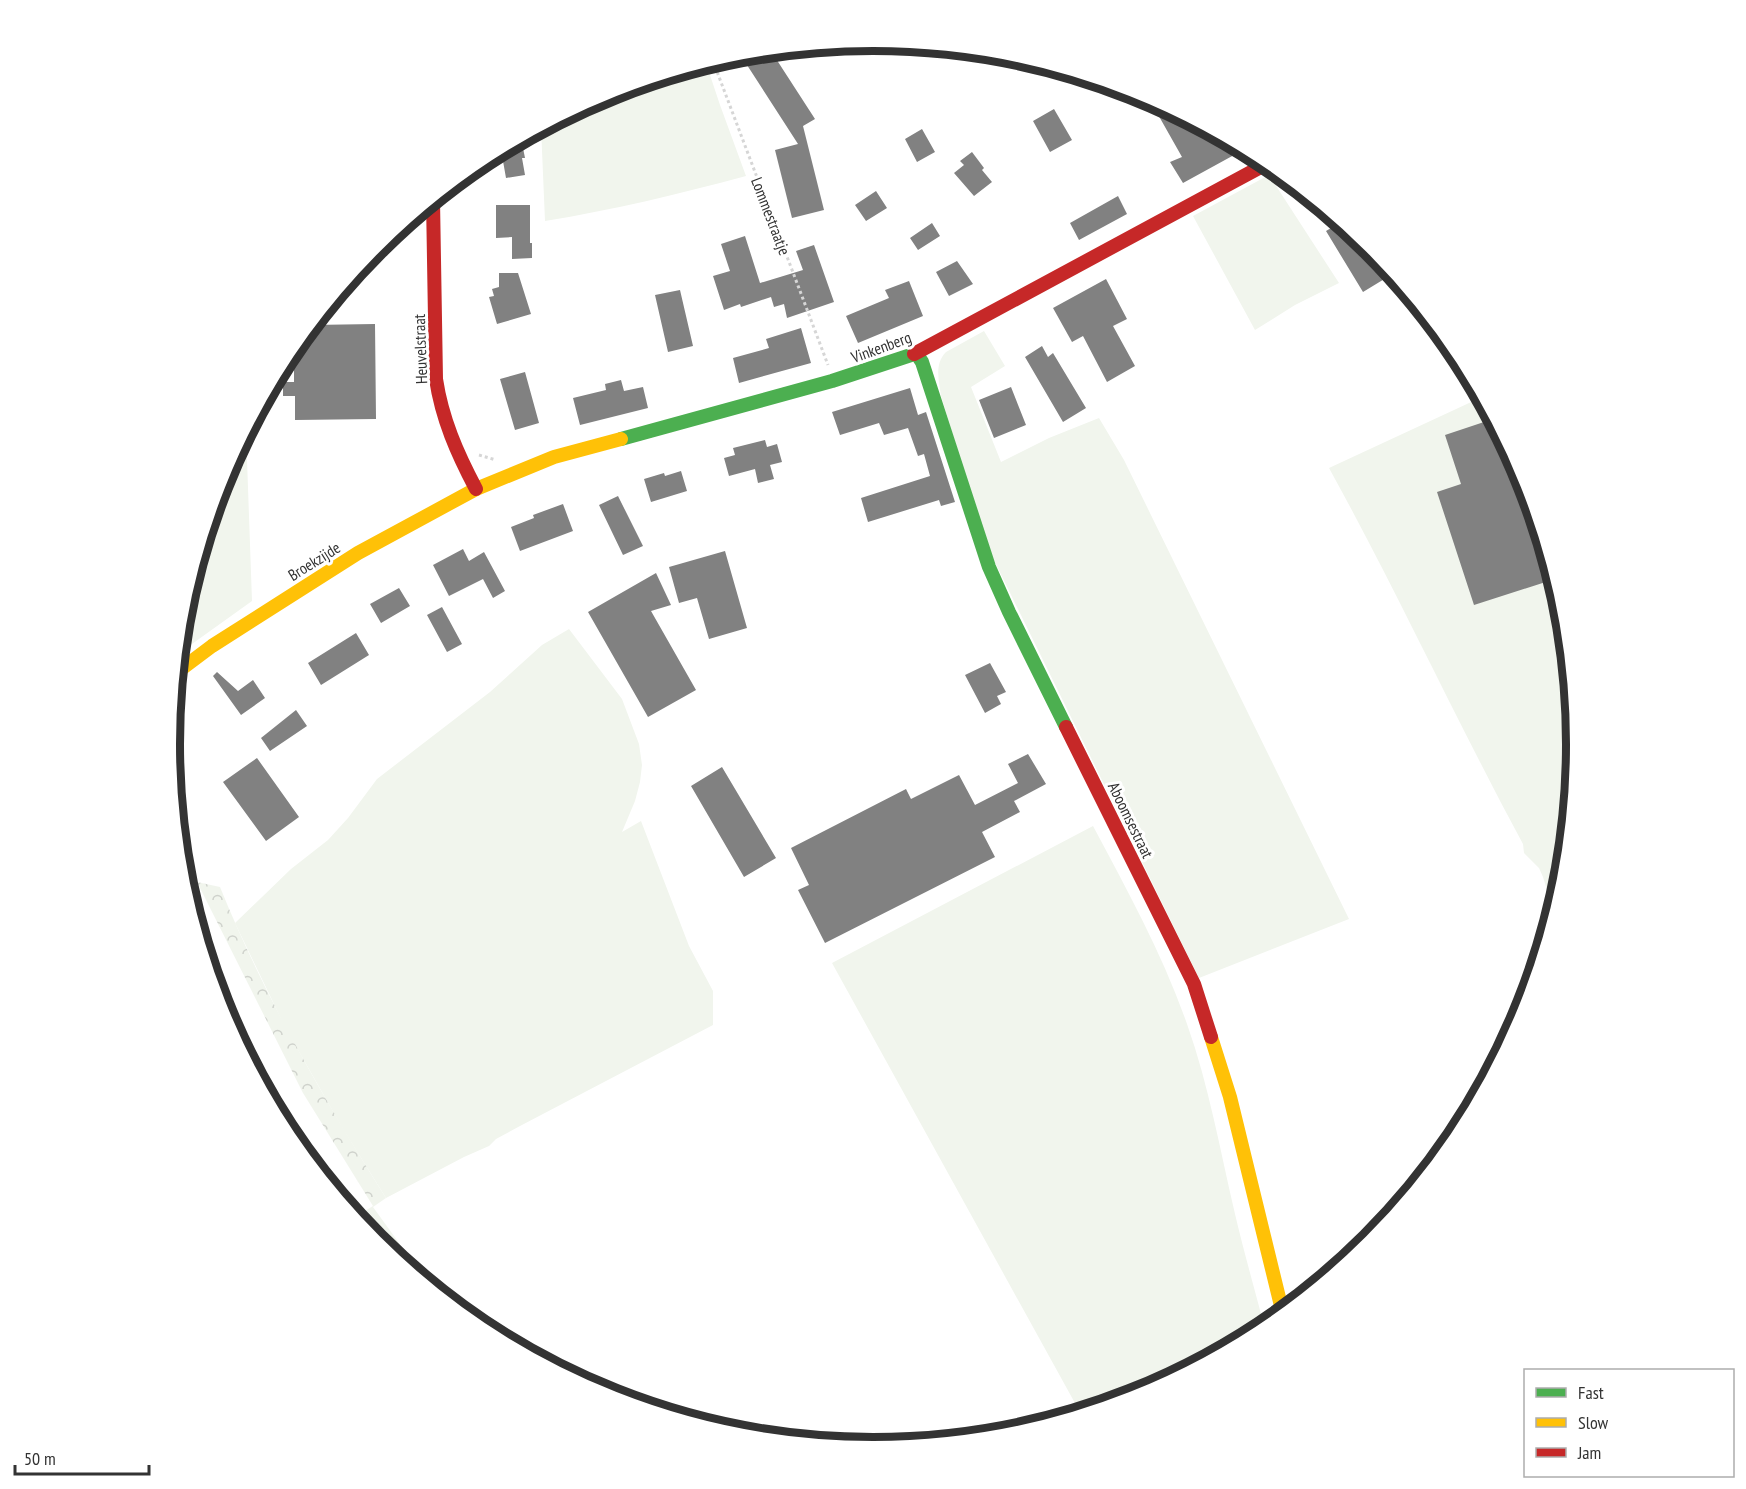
<svg xmlns="http://www.w3.org/2000/svg" width="1746" height="1489" font-family="'PT Sans Narrow',sans-serif">
	<defs>
		<pattern id="forest-crowns" width="20" height="18" patternUnits="userSpaceOnUse" patternTransform="scale(1.5)"><rect width="20" height="18" fill="#f1f5ed"/><path d="M2 6a3 3 0 1 1 6 0M12 15a3 3 0 1 1 6 0" fill="none" stroke="#cfd2cc"/></pattern>
	</defs>
	<rect width="100%" height="100%" fill="#fff"/>
	<!-- green -->
	<path fill="#f1f5ed" d="M706 63 720 105 746 176C679 194 613 210 545 221L541 127 604 94Z
		M1269 175 1339 283 1295 305 1255 330 1193 216Z
		M984 331 1005 366 971 387 1001 462 1049 438 1099 418 1124 460 1349 919 1199 978 987 546 941 396C939 381 934 364 946 352Z
		M1482 397 1524 475 1564 607 1577 745 1563 882 1554 913 1543 877 1539 868 1524 853 1523 844C1456 720 1397 591 1329 468Z
		M246 431 252 601 178 654 183 607 223 475Z
		M569 629 622 699 639 744 642 765 640 782 635 801 622 832 641 821 689 946 713 991V1025L520 1126 496 1139 489 1146 464 1157 386 1198 343 1129 285 1027 235 923 291 869 328 840 348 818 377 779 490 692 542 645Z
		M1093 826C1127 890 1163 955 1187 1024 1209 1086 1220 1150 1235 1214 1244 1252 1255 1291 1265 1329L1142 1395 1081 1414 832 963Z"/>
	<!-- forest -->
	<path fill="url(#forest-crowns)" d="M197 882 220 887C264 996 324 1099 386 1198L373 1207 407 1254 408 1258 400 1263 375 1242 355 1217 373 1206 303 1093Z"/>
	<!-- building -->
	<path fill="#818181" d="M771 51 815 119 803 126 824 210 792 218 775 150 798 144 747 65Z
		M1165 106 1215 133 1245 149 1183 183 1170 162 1182 157 1156 111Z
		M1054 109 1072 140 1050 152 1033 121Z
		M922 129 935 152 917 162 905 139Z
		M521 138 525 158H522L525 175 506 178 503 161 474 167 482 159Z
		M972 152 984 168 982 170 992 182 974 196 954 173 964 165 960 161Z
		M876 191 887 208 866 221 855 205Z
		M1118 196 1127 214 1079 240 1070 223Z
		M496 205H530V243H532V258L512 259V237L496 238Z
		M1341 222 1363 241 1386 278 1363 292 1326 231Z
		M932 223 940 236 918 250 910 238Z
		M745 236 760 283 803 270 796 251 814 245 834 302 787 318 784 304 774 307 771 297 741 307 740 304 724 310 713 276 730 271 721 244Z
		M957 261 973 284 949 296 936 272Z
		M499 273H518L531 314 497 324 489 297 494 296 492 289 499 287Z
		M1106 279 1127 319 1113 326 1135 366 1107 382 1083 336 1072 342 1053 308Z
		M909 281 923 316 858 343 846 316 889 298 885 290Z
		M680 290 693 346 668 352 655 295Z
		M375 324 376 419 295 420V396H283V382H294V346L311 325Z
		M801 328 811 363 739 383 733 358 769 348 766 339Z
		M1042 346 1048 357 1053 353 1086 408 1063 422 1025 357Z
		M525 372 539 423 515 430 500 379Z
		M621 380 624 391 643 387 648 408 580 425 573 398 606 390 605 384Z
		M1011 387 1026 425 994 438 979 400Z
		M910 388 918 415 926 412 955 502 941 506 939 500 868 522 861 498 930 476 924 454 918 456 908 428 884 435 879 423 840 435 832 412Z
		M1493 419 1519 467 1555 579 1474 605 1437 492 1461 484 1445 435Z
		M765 440 767 447 777 444 782 462 770 465 774 479 758 483 755 469 729 476 724 458 735 455 733 448Z
		M681 471 687 491 651 502 644 479 664 473 665 476Z
		M618 496 643 546 623 555 599 505Z
		M563 504 573 531 520 551 511 527 534 518 533 515Z
		M463 549 469 561 484 552 505 591 493 598 483 579 449 596 433 565Z
		M725 551 747 628 709 639 697 598 679 603 669 567Z
		M656 573 671 605 651 611 696 690 648 717 588 612Z
		M399 588 410 606 381 623 370 604Z
		M442 607 462 644 447 652 427 615Z
		M356 633 369 655 321 685 308 663Z
		M990 663 1006 692 997 696 1001 704 985 713 965 675Z
		M217 672 238 691 253 680 265 698 241 715 213 676Z
		M296 710 307 726 270 751 261 738Z
		M1028 754 1046 784 1014 801 1020 812 982 832 995 857 825 943 798 890 809 885 791 848 906 789 911 799 959 775 975 805 1018 783 1008 764Z
		M257 758 299 817 266 841 223 782Z
		M722 767 776 858 744 877 691 786Z"/>
	<g fill="none" stroke-linecap="round" stroke-linejoin="round">
		<!-- path -->
		<path stroke="#d6d6d6" stroke-width="3" stroke-dasharray="3 3" stroke-linecap="butt" d="M713 61 828 365
			M479 455 496 460"/>
		<!-- fast -->
		<path stroke="#4caf50" stroke-width="14" d="M916 353 922 362 989 567 1009 612 1066 727
			M621 439 832 381 914 354"/>
		<!-- slow -->
		<path stroke="#ffc107" stroke-width="14" d="M176 673 212 646 358 553 476 489 554 457 621 439
			M1211 1037 1230 1097 1283 1314"/>
		<!-- jam -->
		<path stroke="#c62828" stroke-width="14" d="M433 200 436 379C442 419 457 453 476 489
			M914 354 1268 163
			M1066 727 1194 984 1211 1037"/>
	</g>
	<g text-anchor="middle" dominant-baseline="central" stroke-width="6" stroke-linejoin="round" paint-order="stroke">
		<!-- street labels -->
		<g font-size="16" fill="#333" stroke="#fff">
			<text transform="translate(771 216) rotate(69)">Lommestraatje</text>
			<text transform="translate(881 347) rotate(-20)">Vinkenberg</text>
			<text transform="translate(420 349) rotate(-92)">Heuvelstraat</text>
			<text transform="translate(314 561) rotate(-32)">Broekzijde</text>
			<text transform="translate(1131 820) rotate(64)">Aboomsestraat</text>
		</g>
	</g>
	<!-- crop -->
	<path d="M0 0H1746V1489H0ZM180 744a693 693 0 1 1 1386 0a693 693 0 1 1-1386 0Z" fill="#fff" fill-rule="evenodd"/>
	<path fill="none" stroke="#333" stroke-width="8" d="M180 744a693 693 0 1 1 1386 0a693 693 0 1 1-1386 0Z"/>
	<!-- legend -->
	<rect x="1524" y="1369" width="210" height="108" fill="#ffffff" stroke="#adadad" stroke-width="1.5"/>
	<rect x="1536" y="1388" width="30" height="9" fill="#4caf50" stroke="#adadad" stroke-width="1.5"/>
	<text x="1578" y="1399" font-size="18" fill="#333333">Fast</text>
	<rect x="1536" y="1418" width="30" height="9" fill="#ffc107" stroke="#adadad" stroke-width="1.5"/>
	<text x="1578" y="1429" font-size="18" fill="#333333">Slow</text>
	<rect x="1536" y="1448" width="30" height="9" fill="#c62828" stroke="#adadad" stroke-width="1.5"/>
	<text x="1578" y="1459" font-size="18" fill="#333333">Jam</text>
	<!-- scale -->
	<path d="M15 1465v9h134v-9" fill="none" stroke="#333333" stroke-width="3"/>
	<text x="24" y="1465" font-size="18" fill="#333333" stroke="#ffffff" stroke-width="4.5" paint-order="stroke">50 m</text>
</svg>
